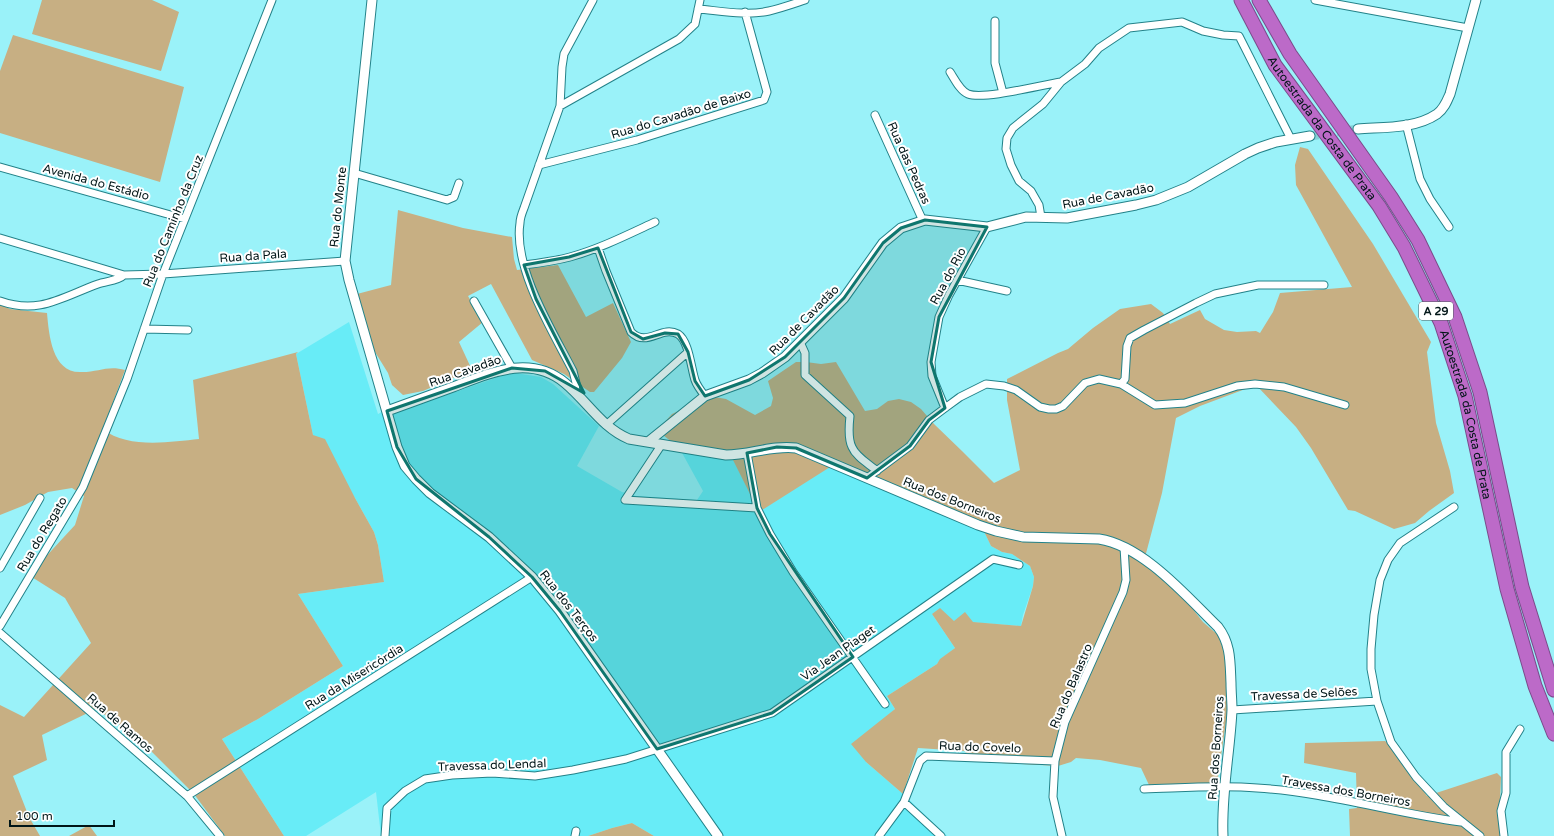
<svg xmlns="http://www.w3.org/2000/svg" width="1554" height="836" font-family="'Varela Round',sans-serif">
	<rect width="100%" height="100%" fill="#9af2f9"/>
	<!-- built -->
	<path fill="#68ecf7" d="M349 322 378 414 398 403 401 411 504 375 515 373 541 377 553 384 599 426 577 466 622 492 636 496 697 500 703 491 681 451 682 447 812 477 838 462 979 521 991 546 1002 552 1012 554 1030 566 1034 577 1033 586 1023 615 1021 626 954 621 932 614 955 648 941 659 937 664 887 696 895 709 886 717 866 762 903 794 947 836H654L632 823 612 828 588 836H381L376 792 306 836H284L222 739 258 719 343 666 298 594 384 582 378 545 374 532 355 498 313 435 296 354Z"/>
	<!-- green -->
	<path fill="#c7af83" d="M42 0H152L179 12 161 71 32 34Z
		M13 35 184 87 160 182 0 133V71Z
		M1300 147 1308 149 1373 244 1431 342 1427 352 1436 423 1450 471 1454 493 1429 511 1415 523 1394 529 1355 511 1348 510 1311 448 1296 427 1256 385 1200 406 1176 418 1162 493 1144 561 1192 608 1203 622 1218 635 1226 657 1230 694 1217 784 1149 785 1141 768 1100 760 1076 758 1071 762 1058 766 1001 763 975 759 964 751 918 748 903 794 866 762 851 744 895 709 887 696 937 664 940 659 955 648 932 614 940 608 954 621 965 612 973 622 1021 626 1033 586 1034 577 1030 566 1012 554 1002 552 991 546 979 521 838 462 759 512 732 458 673 443 663 435 661 426 672 414 709 396 726 399 755 415 771 406 773 398 768 381 796 362H806L821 364 836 362 865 411 877 409 888 401 899 399 911 402 921 409 934 424 962 451 994 483 1020 470 1007 400V379L1058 353 1068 349 1093 328 1120 309 1151 304 1163 313 1170 324 1200 310 1205 319 1224 330 1237 332 1256 331 1260 333 1273 312 1280 293 1352 287 1296 185 1295 165Z
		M398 210 463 228 512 237 514 259 517 270 558 265 586 317 613 303 631 342 622 358 594 392H590L564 374 532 360 491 284 468 296 483 322 459 342 472 370 423 391 403 395 392 385 388 373 375 352 365 325 357 294 391 285Z
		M0 304 10 309 47 313C49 335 52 374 82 372 99 372 108 365 125 370L103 429C127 449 170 442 199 439L193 380 298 352 296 354 313 435 325 439 355 498 374 532 378 545 384 582 298 594 343 666 258 719 222 739 284 836H225L194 794 142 742 132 733 96 709 42 735 47 760 13 776 29 817 40 836H0V705L24 717 91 643 65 598 27 574 40 563 75 525 84 496 72 488 48 492 25 505 0 515Z
		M1385 741 1398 751 1427 796 1497 773 1501 777 1500 802 1503 836H1350L1349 809 1357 808 1356 773 1304 763 1305 743Z
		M632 823 654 836H588L612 828Z
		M89 825 97 836H69Z"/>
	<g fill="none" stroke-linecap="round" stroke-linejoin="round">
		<!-- tertiary-tunnel -->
		<path stroke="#83d1d7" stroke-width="9" stroke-dasharray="9 4.5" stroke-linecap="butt" d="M1310 136 1358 129"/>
		<defs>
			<path id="minor" d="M1315 0 1468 28
				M698 9C721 11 747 16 769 11 782 8 793 4 805 0
				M995 21V63L1003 93
				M950 72C954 78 960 91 968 94 984 100 1041 85 1061 82
				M560 106 679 39 695 24 700 0
				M875 115 923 221
				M1406 124 1420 179 1430 199 1449 227
				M539 165 637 140 764 100 767 92 745 12
				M0 167 185 219
				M354 173 447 200 454 197 459 183
				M1041 217 1039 205 1031 191 1019 181 1011 165 1006 149 1007 138 1013 128 1043 104 1061 82 1085 64 1099 48 1129 28 1182 22 1203 31 1223 35 1239 36 1291 139
				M0 238 124 275
				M598 248 606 271 631 332C647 348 661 325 678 334 689 341 691 368 695 380 697 386 701 391 705 396
				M524 265C540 263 555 261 570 257 599 249 627 235 655 222
				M957 280 1007 291
				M0 301C39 315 62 297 98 284 106 281 118 281 124 275L163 274 345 261
				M474 301 512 368
				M144 329 188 330
				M800 342 805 353V375L850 416C849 425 848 439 852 447 856 457 869 464 877 471
				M1121 384 1125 379 1127 346 1130 338 1144 330 1196 303 1215 294 1258 285H1324
				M575 391 576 383 573 371C553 332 513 268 520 223 520 218 522 213 524 208L560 106 562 67 564 54 593 0
				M945 408 932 376 931 362 939 317 949 295 987 227
				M606 425 688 352
				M662 444 625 500 757 508
				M747 453 757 508 770 534 793 572 885 704
				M867 478 910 446 929 420 945 408 960 397 986 384 1004 386 1016 390 1040 407 1049 409H1056L1063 406 1085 383 1099 379 1121 384 1155 405 1185 403 1237 386 1255 384 1284 387 1345 405
				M1454 507 1400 543 1388 560 1380 580 1374 615 1371 649V669L1377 701 1391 742 1416 777 1444 807 1480 836
				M0 568 40 498
				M0 626 83 487 127 379 163 274 272 0
				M0 633 187 796 220 836
				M1232 710 1377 701
				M1144 789C1181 788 1219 785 1257 788 1326 792 1393 813 1461 822
				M187 796 532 577
				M904 802 941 836
				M385 836 387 808 405 791 425 779 452 775 492 773 535 776 573 770 626 759 772 713 993 559 1019 565
				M575 836 576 831
				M879 836 904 802 920 761 926 756 1055 761
				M1062 836 1053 797 1055 761 1065 722 1123 592 1126 580 1124 547
				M1504 836 1501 811 1506 793V752L1520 729"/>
			<path id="tertiary" d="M372 0 345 261 349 280 397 447 405 466 416 479 430 493 489 537 532 577 560 611 718 836
				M1358 129C1383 127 1415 129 1437 114 1444 109 1447 101 1450 94L1476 0
				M387 411C409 403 431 395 453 387 490 373 530 354 565 383 587 401 602 428 629 439L726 455C750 455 772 445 796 448L978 525 996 531 1023 537 1099 539C1144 546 1187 597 1218 627 1231 644 1230 662 1231 683 1231 692 1232 701 1232 710 1230 752 1221 794 1223 836
				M648 442 705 396 749 380 762 373 785 357 844 298 883 243 901 228 925 220 987 227 1026 217 1067 218 1136 205 1156 200 1188 187 1245 154 1258 148 1276 142 1310 136"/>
			<g id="motorway">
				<path id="s1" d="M1241 0 1275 65 1379 206 1404 247 1441 323 1465 396 1507 589 1535 686 1554 734"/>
				<path d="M1259 0 1290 54 1391 197 1418 240 1455 317 1480 392 1522 587 1554 690"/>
			</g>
		</defs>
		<!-- minor casing -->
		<use href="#minor" stroke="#238289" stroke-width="9"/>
		<!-- tertiary casing -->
		<use href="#tertiary" stroke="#238289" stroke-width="11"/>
		<!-- motorway casing -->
		<use href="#motorway" stroke="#7a4c8a" stroke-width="15"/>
		<!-- minor -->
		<use href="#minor" stroke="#fff" stroke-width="7"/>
		<!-- tertiary -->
		<use href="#tertiary" stroke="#fff" stroke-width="9"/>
		<!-- motorway -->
		<use href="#motorway" stroke="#bc6ac8" stroke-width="13"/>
	</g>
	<!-- marked area -->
	<path fill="#0f766e" fill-opacity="0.2" stroke="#0f766e" stroke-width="3" stroke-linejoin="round" d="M925 220 987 227 939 317 931 362 945 408 929 420 910 446 867 478 796 448 777 447 747 453 757 508 770 534 853 657 772 713 657 749 560 611 532 577 489 537 416 479 397 447 387 411 512 368 545 371 584 393 536 299 524 265 569 257 598 248 631 332 643 339 665 333 678 334 688 352 695 381 705 396 749 380 785 357 844 298 883 243 901 228Z"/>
	<g text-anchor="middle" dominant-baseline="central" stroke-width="4" stroke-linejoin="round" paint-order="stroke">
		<!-- shield labels -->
		<rect fill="#fff" stroke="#4c5b5d" stroke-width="1" x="1419" y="302" width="34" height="18" rx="3"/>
		<g font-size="11" font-weight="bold" fill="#001517">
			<text x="1436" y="311">A 29</text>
		</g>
		<!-- street labels -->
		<g font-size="12" fill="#001517" stroke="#fff">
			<text transform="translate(681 114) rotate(-17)">Rua do Cavadão de Baixo</text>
			<text stroke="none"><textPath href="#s1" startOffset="152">Autoestrada da Costa de Prata</textPath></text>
			<text transform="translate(909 163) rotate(66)">Rua das Pedras</text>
			<text transform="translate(96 182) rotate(15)">Avenida do Estádio</text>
			<text transform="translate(1108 196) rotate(-11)">Rua de Cavadão</text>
			<text transform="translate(338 207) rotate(-84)">Rua do Monte</text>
			<text transform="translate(173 221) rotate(-68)">Rua do Caminho da Cruz</text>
			<text transform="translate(253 256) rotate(-4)">Rua da Pala</text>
			<text transform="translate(948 276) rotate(-62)">Rua do Rio</text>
			<text transform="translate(804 320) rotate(-45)">Rua de Cavadão</text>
			<text transform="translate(465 371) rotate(-19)">Rua Cavadão</text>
			<text stroke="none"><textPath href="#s1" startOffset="476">Autoestrada da Costa de Prata</textPath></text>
			<text transform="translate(952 500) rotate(22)">Rua dos Borneiros</text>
			<text transform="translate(42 534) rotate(-59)">Rua do Regato</text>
			<text transform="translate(569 606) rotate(52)">Rua dos Terços</text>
			<text transform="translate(838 653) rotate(-35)">Via Jean Piaget</text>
			<text transform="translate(354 677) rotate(-32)">Rua da Misericórdia</text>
			<text transform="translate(1071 686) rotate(-67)">Rua do Balastro</text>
			<text transform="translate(1304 694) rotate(-3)">Travessa de Selões</text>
			<text transform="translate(120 723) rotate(41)">Rua de Ramos</text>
			<text transform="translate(980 747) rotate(2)">Rua do Covelo</text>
			<text transform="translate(1216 748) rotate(-86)">Rua dos Borneiros</text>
			<text transform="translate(492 765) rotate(-2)">Travessa do Lendal</text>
			<text transform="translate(1346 791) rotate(10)">Travessa dos Borneiros</text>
		</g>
	</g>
	<!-- scale -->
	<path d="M10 820v6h104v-6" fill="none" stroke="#001517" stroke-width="2"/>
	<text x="16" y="820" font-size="12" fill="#001517" stroke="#ffffff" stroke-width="3" paint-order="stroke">100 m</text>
</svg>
